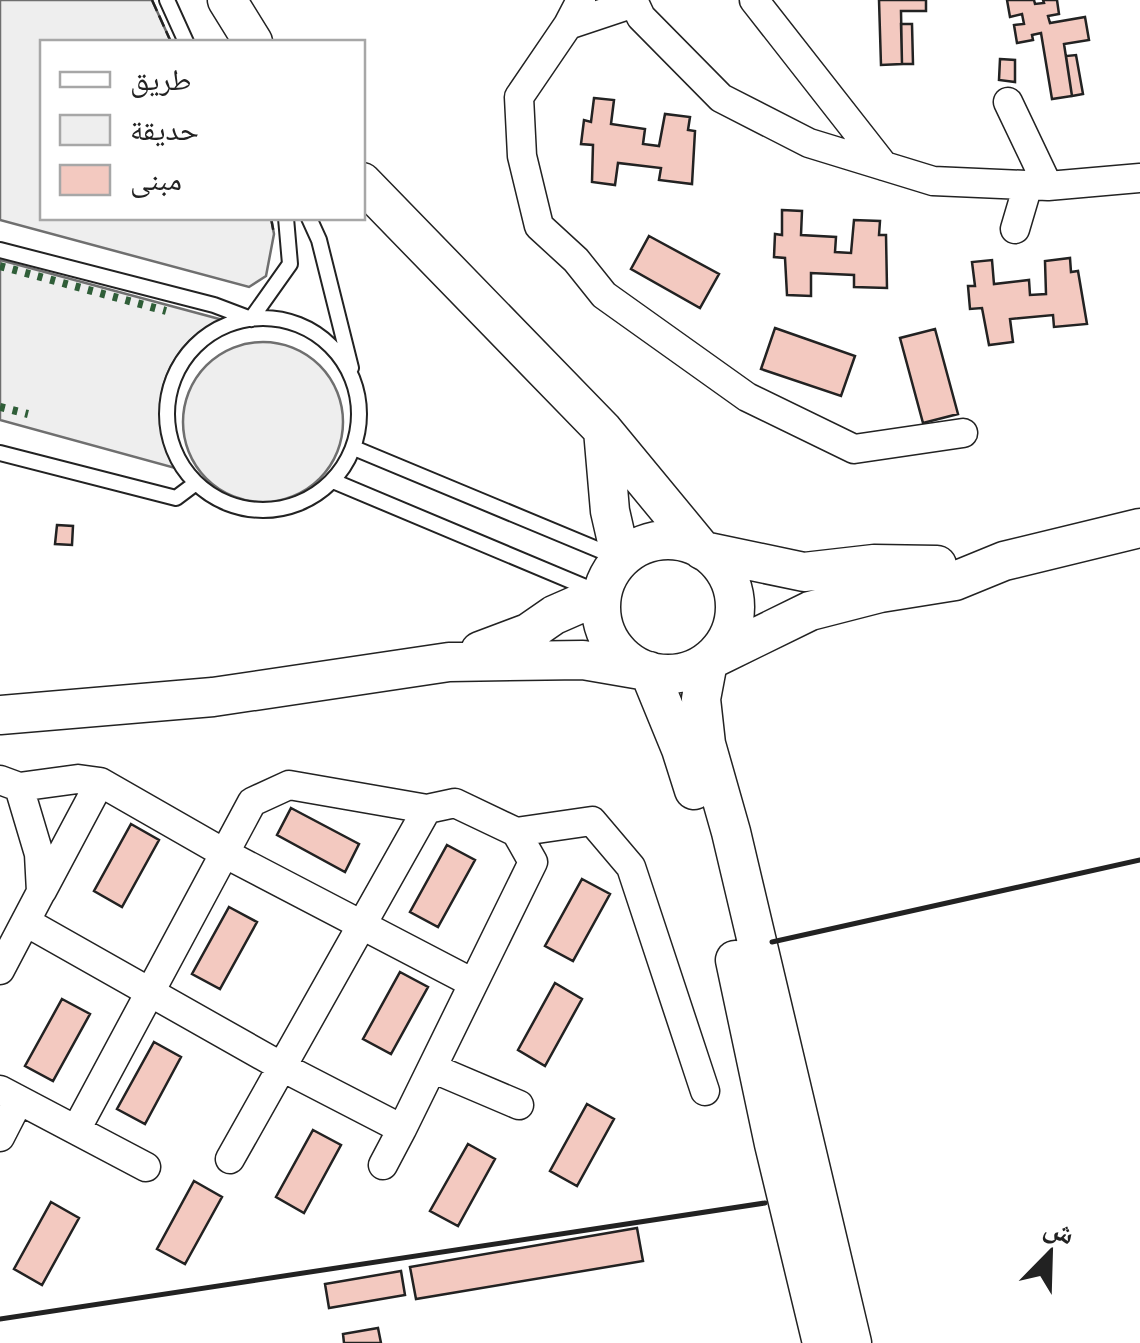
<svg xmlns="http://www.w3.org/2000/svg" width="1140" height="1343" font-family="Lora,'Noto Naskh Arabic',serif">
	<rect width="100%" height="100%" fill="#fff"/>
	<!-- green -->
	<path fill="#eee" stroke="#6f6f6f" stroke-width="2.5" d="M0 0H152L171 42H42V218H271L274 234 266 276 249 287 0 220Z
		M0 260 223 320C182 335 156 377 161 422 163 438 170 453 175 468L0 420Z
		M183 422a80 80 0 1 1 160 0a80 80 0 1 1-160 0Z"/>
	<!-- building -->
	<path fill="#f3c9c0" stroke="#222" stroke-width="2.5" d="M879 0H926V11H901L902 64 881 65Z
		M1007 0H1034L1035 4 1044 3 1043 0H1057L1059 14 1048 16 1050 23 1085 17 1089 40 1064 44 1072 96 1052 99 1041 33 1032 35 1033 40 1017 43 1014 25 1024 24 1022 14 1010 17Z
		M901 24H912L913 64H902Z
		M1076 55 1083 94 1072 96 1066 56Z
		M1000 59 1015 60V82L999 80Z
		M594 98 614 100 611 124 645 129 643 144 659 146 665 114 690 117 688 130 695 131 692 184 659 180 661 168 618 163 615 185 592 182 593 145 581 144 584 120 591 122Z
		M782 210 802 211 801 235 836 237 835 252 851 253 854 220 880 221 879 235H886L887 288 854 287V275L811 273V296L787 295 785 258 774 257 775 234 782 235Z
		M649 236 719 274 700 308 631 269Z
		M1070 258 1071 272 1078 271 1087 324 1054 327 1053 315 1010 319 1013 342 989 345 982 308 970 309 968 286H975L972 262 992 260 994 284 1029 280 1030 295 1046 294 1045 261Z
		M775 328 855 356 841 396 761 369Z
		M935 329 958 414 923 423 900 338Z
		M57 525 73 526 72 545 55 544Z
		M291 808 359 844 345 872 277 835Z
		M131 824 159 840 122 907 94 891Z
		M447 845 475 860 438 927 410 912Z
		M582 879 610 894 573 961 545 946Z
		M229 907 257 922 220 989 192 974Z
		M400 972 428 987 391 1054 363 1039Z
		M555 983 582 999 545 1066 518 1050Z
		M62 999 90 1014 53 1081 25 1066Z
		M154 1042 181 1057 145 1124 117 1109Z
		M587 1104 614 1119 577 1186 550 1171Z
		M313 1130 341 1145 304 1213 276 1197Z
		M468 1144 495 1159 458 1226 430 1211Z
		M194 1181 222 1197 185 1264 157 1249Z
		M51 1202 79 1218 42 1285 14 1269Z
		M637 1228 643 1261 416 1299 410 1267Z
		M401 1271 405 1295 329 1308 325 1284Z
		M378 1328 381 1343H344L343 1334Z"/>
	<g fill="none" stroke-linecap="round" stroke-linejoin="round">
		<defs>
			<path id="lane" d="M167 0 186 42
				M309 218 319 240 351 368
				M0 250 214 305 251 319 290 264 286 218
				M167 414a96 96 0 1 1 192 0a96 96 0 1 1-192 0Z
				M354 448 616 557
				M0 453 176 498 196 483
				M333 481 595 591"/>
			<path id="street" d="M581 0 568 25 634 3
				M633 0 641 17 721 98 809 143 933 181 1048 186 1140 178
				M754 0 884 166
				M568 25 519 97 522 156 539 226 576 260 604 295 747 397 854 449 963 433
				M1008 102 1048 186
				M1015 229 1028 185
				M0 780 19 787 39 854 41 892 0 970
				M19 787 78 779 100 782 224 853 471 982
				M516 832 592 821 631 867 705 1091
				M42 891 100 782
				M26 922 284 1068 402 1129 533 862 516 832 455 803 427 809 230 1159
				M432 1068 519 1105
				M0 1090 146 1167
				M76 1130 252 802 289 785 427 809
				M0 1137 19 1100
				M383 1165 402 1129"/>
			<path id="secondary" d="M227 0 253 42
				M362 182 603 430 702 550
				M603 430 610 511 621 559
				M601 607a67 67 0 1 1 134 0a67 67 0 1 1-134 0Z
				M704 551 804 572 874 564 937 565
				M480 651 528 633 554 615 602 594
				M710 660 810 611 880 593 955 581 1004 561 1140 528
				M708 662 701 699 706 744 731 832 852 1343
				M649 671 681 749 694 790
				M0 715 213 697 449 662 583 660 647 671
				M735 960 774 1144 822 1343"/>
		</defs>
		<!-- lane casing -->
		<use href="#lane" stroke="#222" stroke-width="18"/>
		<!-- street casing -->
		<use href="#street" stroke="#222" stroke-width="31"/>
		<!-- secondary casing -->
		<use href="#secondary" stroke="#222" stroke-width="41"/>
		<!-- lane -->
		<use href="#lane" stroke="#fff" stroke-width="14"/>
		<!-- street -->
		<use href="#street" stroke="#fff" stroke-width="28"/>
		<!-- secondary -->
		<use href="#secondary" stroke="#fff" stroke-width="38"/>
		<!-- hedge -->
		<path stroke="#2f5e38" stroke-width="8" stroke-dasharray="5 8" stroke-linecap="butt" d="M0 266 166 311
			M0 407 28 414"/>
		<!-- fence -->
		<path stroke="#222" stroke-width="2.5" stroke-dasharray="12 5" stroke-linecap="butt" d="M152 0 171 42
			M271 218 274 234"/>
		<!-- wall -->
		<path stroke="#222" stroke-width="5" d="M772 942 1140 860
			M0 1319 765 1203"/>
	</g>
	<!-- legend -->
	<rect x="40" y="40" width="325" height="180" fill="#ffffff" stroke="#a7a7a7" stroke-width="2.5"/>
	<rect x="60" y="72" width="50" height="15" fill="#ffffff" stroke="#a7a7a7" stroke-width="2.5"/>
	<text x="130" y="90" font-size="30" fill="#222222">طريق</text>
	<rect x="60" y="115" width="50" height="30" fill="#eeeeee" stroke="#a7a7a7" stroke-width="2.5"/>
	<text x="130" y="140" font-size="30" fill="#222222">حديقة</text>
	<rect x="60" y="165" width="50" height="30" fill="#f3c9c0" stroke="#a7a7a7" stroke-width="2.5"/>
	<text x="130" y="190" font-size="30" fill="#222222">مبنى</text>
	<!-- north arrow -->
	<g transform="translate(1050 1253) rotate(23)" stroke="#ffffff" stroke-width="8" paint-order="stroke">
	<path d="M0-8L18 38L0 25L-18 38Z" fill="#222222"/>
	<text y="-15" font-size="28" font-weight="bold" text-anchor="middle" fill="#222222">ش</text>
	</g>
</svg>
